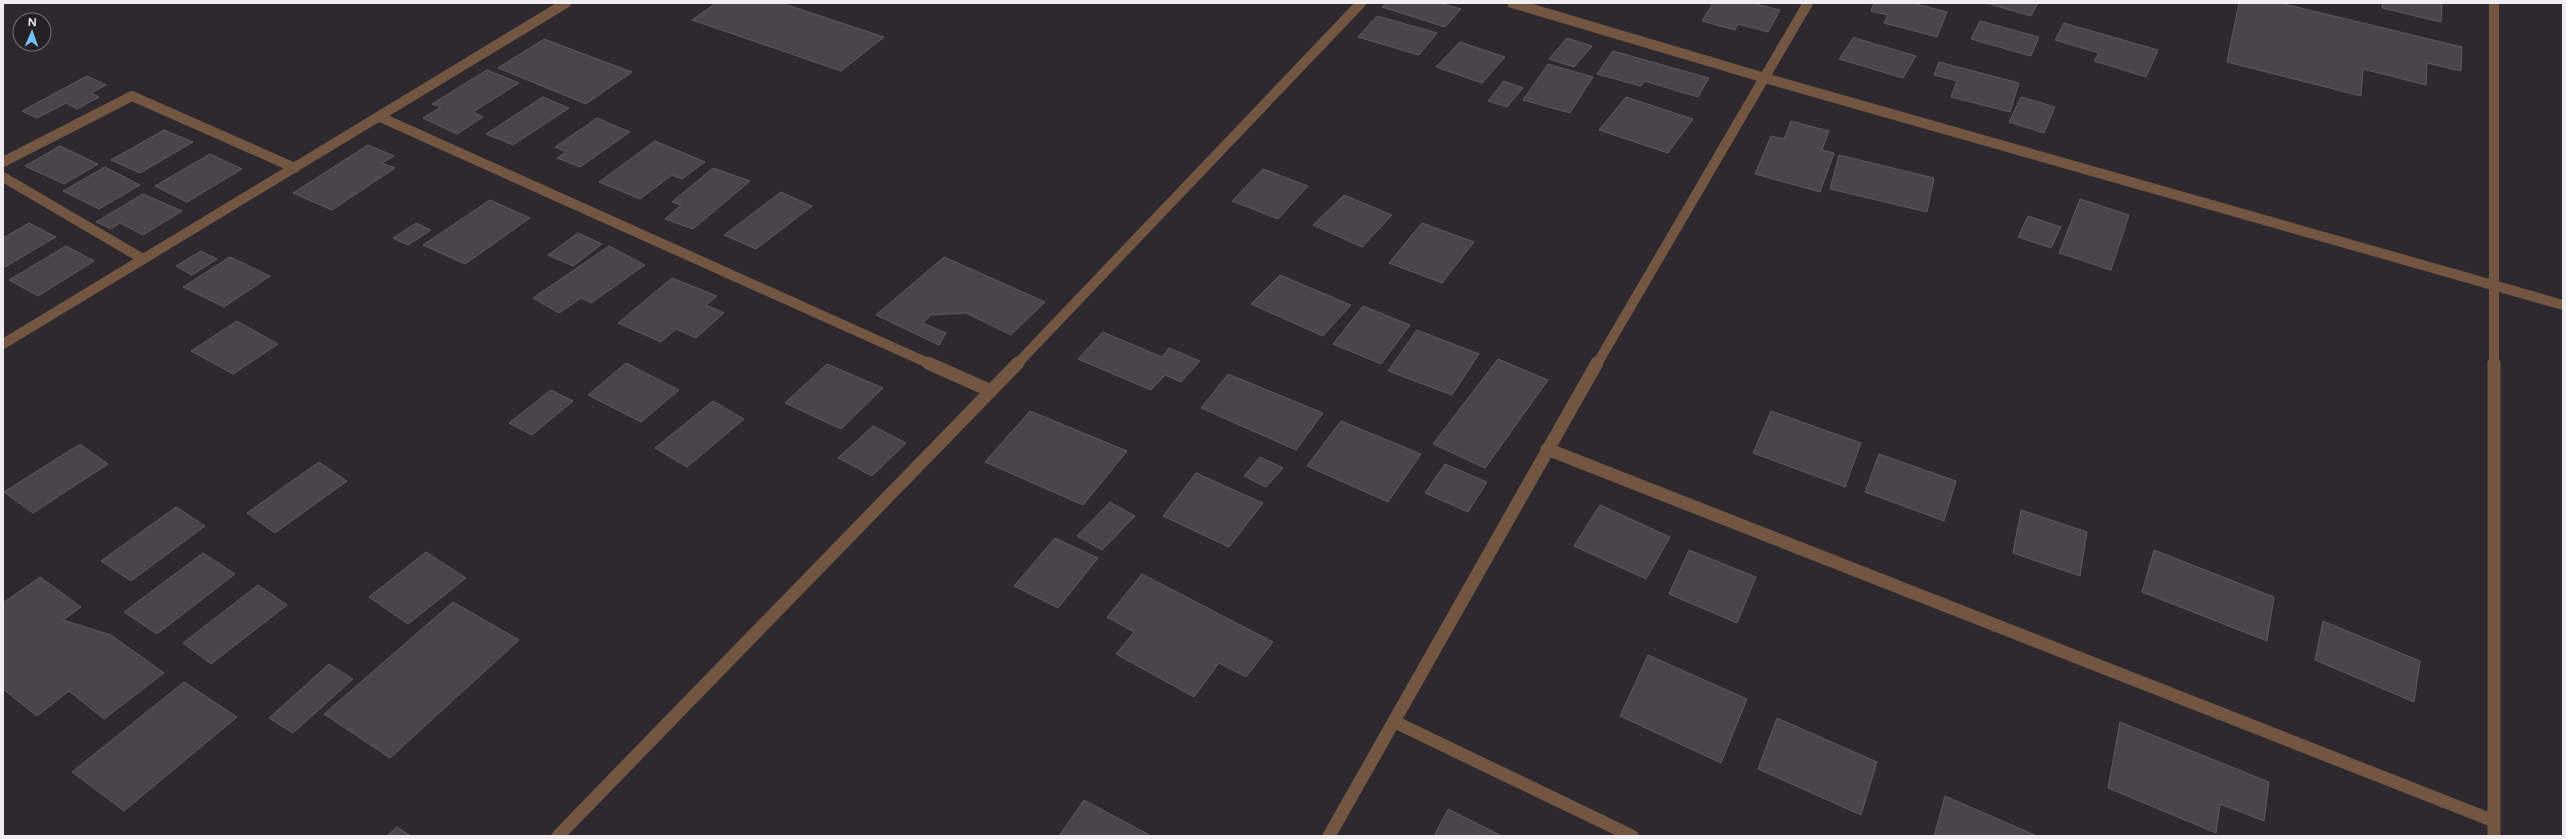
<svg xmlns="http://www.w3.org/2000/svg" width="2566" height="839" font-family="'Varela Round',sans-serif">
	<rect width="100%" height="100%" fill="#2d292f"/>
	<!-- building -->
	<path fill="#49454b" stroke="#5e5960" d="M716 3H781L884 37 841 71 692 20Z
		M1386 3H1440L1461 9 1445 27 1382 7Z
		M1713 3H1752L1780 10 1768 32 1738 24 1735 30 1702 21Z
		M1874 3H1912L1947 12 1937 37 1884 23 1888 15 1871 11Z
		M1986 3H2038L2031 16Z
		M2239 3H2280L2462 47 2461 71 2427 63 2426 85 2363 69 2361 96 2227 62Z
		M2383 3H2442L2441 22 2382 8Z
		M1377 16 1437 33 1419 55 1358 37Z
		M1980 21 2039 37 2031 56 1971 39Z
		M2064 23 2158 50 2146 77 2094 61 2099 53 2055 40Z
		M1854 37 1855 38 1916 56 1903 78 1839 59Z
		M1567 38 1592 46 1574 67 1549 59Z
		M544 39 632 72 586 104 498 68Z
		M1460 42 1505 57 1482 83 1436 67Z
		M1613 51 1709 78 1698 97 1644 81 1641 86 1597 74Z
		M1939 62 2019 83 2010 112 1951 97 1957 81 1934 75Z
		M1548 64 1593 77 1570 113 1523 100Z
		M487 70 519 83 473 112 483 117 457 134 423 118 441 107 432 104Z
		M87 76 106 85 91 93 99 97 77 109 66 103 37 118 22 111Z
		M1504 81 1523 88 1507 107 1488 101Z
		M543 97 569 108 513 145 486 134Z
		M1626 97 1693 119 1668 153 1599 130Z
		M2021 97 2055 107 2044 133 2009 122Z
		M597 118 630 132 580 167 557 158 566 152 555 147Z
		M1791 121 1829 131 1822 150 1834 153 1820 192 1755 174 1771 136 1784 139Z
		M164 130 193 142 140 173 111 160Z
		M655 141 705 162 682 179 672 175 640 199 599 182Z
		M368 145 394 156 382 163 395 168 332 210 293 193Z
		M60 146 98 164 64 184 25 166Z
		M210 154 242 169 187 202 155 186Z
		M1839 155 1934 178 1927 212 1830 189Z
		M105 167 140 185 99 209 63 191Z
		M713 168 750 181 693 229 665 219 681 205 672 202Z
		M1263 169 1308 186 1278 219 1232 201Z
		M781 192 812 206 756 249 724 235Z
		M143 194 182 211 143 235 120 223 111 229 96 222Z
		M1344 195 1392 215 1362 247 1313 225Z
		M2080 199 2129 215 2111 270 2059 253Z
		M490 200 530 218 465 264 423 245Z
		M2028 216 2061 227 2051 248 2018 237Z
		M29 223 56 237 3 268V238Z
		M416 223 431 230 408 245 393 238Z
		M1422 223 1474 242 1442 283 1389 263Z
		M578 233 602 244 573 266 548 255Z
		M66 246 94 261 38 296 9 280Z
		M609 246 645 265 591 303 581 298 559 313 533 298Z
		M201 251 217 259 192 275 176 266Z
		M230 257 270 276 224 307 183 287Z
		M944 257 1045 302 1011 335 966 313 931 315 923 323 946 333 939 345 876 315Z
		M1280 275 1351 305 1323 336 1251 304Z
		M672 278 717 296 706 305 724 313 696 338 676 329 661 342 618 323Z
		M1363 306 1410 325 1381 364 1333 344Z
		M237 321 278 344 233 374 191 351Z
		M1417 330 1479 354 1452 395 1388 371Z
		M1103 332 1162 357 1169 348 1200 361 1181 382 1165 375 1151 390 1078 359Z
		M1498 359 1548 380 1485 468 1433 444Z
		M626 363 679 390 641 422 588 395Z
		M827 364 883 388 841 429 785 403Z
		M1228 374 1323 413 1296 450 1201 408Z
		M551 390 573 401 532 435 509 423Z
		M713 401 744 419 687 467 655 448Z
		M1030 411 1127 451 1083 505 985 462Z
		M1771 411 1861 443 1845 487 1753 453Z
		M1341 421 1421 454 1388 502 1307 466Z
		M873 426 906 443 872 476 838 458Z
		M80 444 108 464 33 513 4 492Z
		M1879 454 1956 481 1944 521 1865 492Z
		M1260 457 1283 468 1266 487 1244 476Z
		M319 462 347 481 275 533 247 513Z
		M1445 464 1487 482 1468 512 1425 493Z
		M1196 473 1263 503 1229 547 1163 516Z
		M1110 502 1135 516 1102 550 1077 536Z
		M1600 505 1670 537 1646 579 1574 546Z
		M176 507 205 526 131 581 101 561Z
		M2021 510 2087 532 2080 576 2013 553Z
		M1055 538 1098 558 1058 608 1014 586Z
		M1689 550 1756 577 1737 623 1669 594Z
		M2154 550 2274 597 2267 641 2142 592Z
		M426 552 466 578 408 624 369 597Z
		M203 553 235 574 157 634 124 612Z
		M1142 574 1273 642 1246 677 1219 663 1194 697 1116 654 1134 632 1107 617Z
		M40 577 81 607 63 620 111 635 164 673 104 719 69 691 37 716 3 689V603Z
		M258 585 287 605 211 664 183 643Z
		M453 602 519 640 390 758 324 714Z
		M2323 621 2420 661 2414 702 2315 660Z
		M1648 655 1747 699 1721 763 1620 716Z
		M329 664 353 679 293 733 269 718Z
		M184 682 237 717 124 811 72 772Z
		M1777 718 1877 762 1861 815 1758 769Z
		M2120 722 2269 782 2264 821 2220 804 2216 833 2108 788Z
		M1945 796 2037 836H1934Z
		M1084 800 1151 836H1059Z
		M1448 809 1502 836H1434Z
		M397 827 411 836H387Z"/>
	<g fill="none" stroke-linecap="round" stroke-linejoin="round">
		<!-- minor-far1 -->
		<path stroke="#725642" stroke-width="10" d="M2494 3V364
			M380 117 930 364
			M3 162 132 96 295 168
			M3 177 143 259
			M3 344 566 3
			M1017 364 1361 3
			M1597 364 1808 3"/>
		<!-- minor -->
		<path stroke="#725642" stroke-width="13" d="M928 363 991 391
			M2494 363V836
			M1547 449 2494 821
			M1395 722 1632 836
			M558 836 1018 363
			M1329 836 1597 363"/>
		<!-- tertiary -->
		<path stroke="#725642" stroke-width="10" d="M1512 3 1765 78 2563 305"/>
	</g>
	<!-- border -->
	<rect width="2566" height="839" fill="none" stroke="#f0edf1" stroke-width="8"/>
	<!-- north arrow -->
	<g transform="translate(32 32) rotate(2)"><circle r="19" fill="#242026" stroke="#767277"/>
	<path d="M0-3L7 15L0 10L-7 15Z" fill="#71c1f5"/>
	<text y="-6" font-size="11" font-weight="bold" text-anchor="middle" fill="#f0edf1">N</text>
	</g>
</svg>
